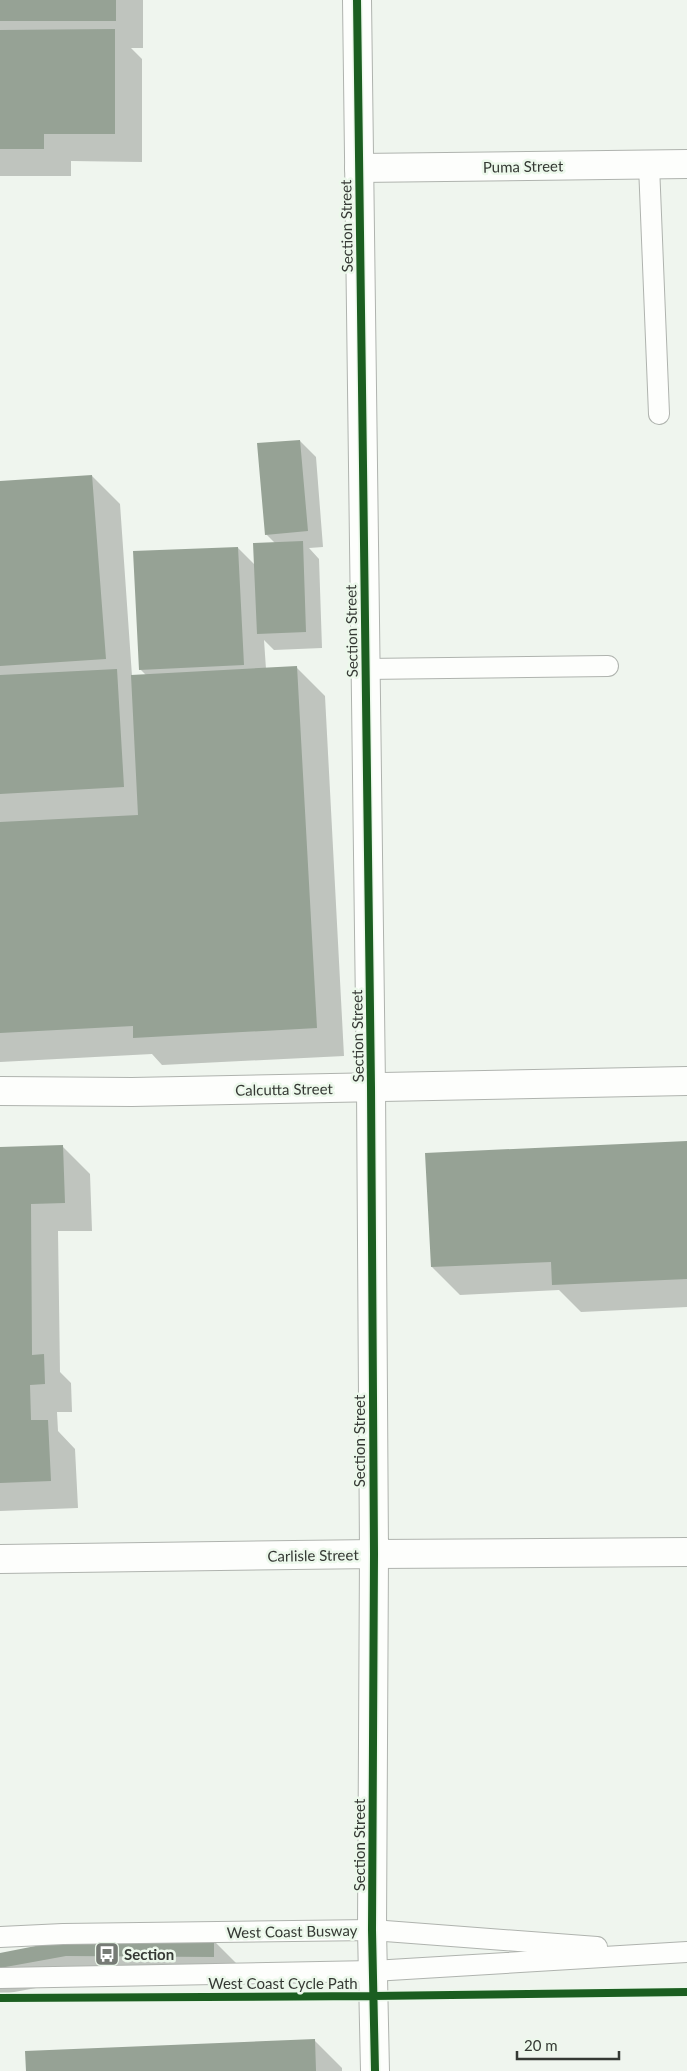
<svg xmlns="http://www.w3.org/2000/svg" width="687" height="2071" font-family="Lato,sans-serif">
	<rect width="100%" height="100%" fill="#eff5ee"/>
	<!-- shadow -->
	<path fill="#0003" d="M0 0H143V48H131L142 59V162L71 161V176H0Z
		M300 441 316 457 323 547 309 548 319 559 322 648 274 650 264 640 266 669 297 668 325 696 344 1056 162 1065 152 1054 0 1062V482L92 476 120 504 132 676 146 675 140 669 238 548 255 565 275 543 266 534Z
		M687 1142V1307L581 1312 559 1290 460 1295 432 1267 427 1154Z
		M62 1146 90 1174 92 1231H58L60 1372 71 1383 72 1412H57L58 1431 75 1449 78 1508 0 1511V1148Z
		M214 1941 237 1964 90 1978 9 1993 0 1994V1954Z
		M314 2040 342 2068V2071H27Z"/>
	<!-- building -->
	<path fill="#96a295" d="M0 0H116V21H0Z
		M115 29V134H44V149H0V30Z
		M300 440 308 531 265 535 257 443Z
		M92 475 106 659 0 666V481Z
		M303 541 306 632 257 634 253 543Z
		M238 547 244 665 139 670 133 551Z
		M297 666 317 1028 133 1038V1026L0 1033V822L138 815 131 675Z
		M117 669 124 787 0 794V675Z
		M687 1141V1279L552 1285 551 1262 431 1267 425 1153Z
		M63 1145 65 1203 31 1204 32 1355 44 1354 45 1384 30 1385 31 1420H48L51 1481 0 1483V1147Z
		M214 1940V1957L66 1956 0 1968V1953L61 1941Z
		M315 2039 316 2071H26L25 2051Z"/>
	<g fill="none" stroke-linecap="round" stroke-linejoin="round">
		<defs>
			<path id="service" d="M649 165 659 414
				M365 669 608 666
				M0 1937 63 1934 372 1930 597 1947
				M0 1978 373 1971 687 1952"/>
			<path id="minor" d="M359 168 687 164
				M0 1091 132 1092 687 1081
				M0 1559 374 1554 372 1930 375 2071"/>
			<path id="tertiary" d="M357 0 371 1087 374 1554 687 1552"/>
		</defs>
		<!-- service casing -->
		<use href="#service" stroke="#afb3ae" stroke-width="22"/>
		<!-- minor casing -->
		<use href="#minor" stroke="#afb3ae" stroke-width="30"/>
		<!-- tertiary casing -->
		<use href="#tertiary" stroke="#afb3ae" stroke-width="30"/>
		<!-- service -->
		<use href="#service" stroke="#fdfefc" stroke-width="20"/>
		<!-- minor -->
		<use href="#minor" stroke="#fdfefc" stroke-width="28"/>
		<!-- tertiary -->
		<use href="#tertiary" stroke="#fdfefc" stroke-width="28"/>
		<defs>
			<path id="cycleway" d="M357 0 371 1087 374 1554 372 1930 375 2071
				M0 1998 373 1996 687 1992"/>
		</defs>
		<!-- cycleway casing -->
		<use href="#cycleway" stroke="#ecf8eb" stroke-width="11"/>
		<!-- cycleway -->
		<use href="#cycleway" stroke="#1b5e20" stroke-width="8"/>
	</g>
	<!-- icons -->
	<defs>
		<symbol id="bus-square" viewBox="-11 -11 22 22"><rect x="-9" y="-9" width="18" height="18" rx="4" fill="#767b75" stroke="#ecf8eb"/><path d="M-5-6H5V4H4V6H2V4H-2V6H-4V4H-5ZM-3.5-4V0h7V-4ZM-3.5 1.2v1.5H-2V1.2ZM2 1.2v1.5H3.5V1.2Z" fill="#fff"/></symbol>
	</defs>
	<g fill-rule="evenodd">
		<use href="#bus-square" x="93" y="1940" width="28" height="28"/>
	</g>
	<g text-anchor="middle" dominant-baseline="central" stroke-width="5" stroke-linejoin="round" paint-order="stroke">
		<!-- street labels -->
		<g font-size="15" fill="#353934" stroke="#ecf8eb">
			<text transform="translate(523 166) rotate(-1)">Puma Street</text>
			<text transform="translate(346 226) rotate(-91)">Section Street</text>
			<text transform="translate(351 631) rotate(-91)">Section Street</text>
			<text transform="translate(357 1036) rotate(-91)">Section Street</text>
			<text transform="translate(284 1089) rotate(-1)">Calcutta Street</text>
			<text transform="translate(359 1441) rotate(-90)">Section Street</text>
			<text transform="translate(313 1555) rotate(-1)">Carlisle Street</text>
			<text transform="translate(359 1845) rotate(-90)">Section Street</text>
			<text transform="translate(292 1931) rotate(-1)">West Coast Busway</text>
			<text x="283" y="1983">West Coast Cycle Path</text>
		</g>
		<!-- poi labels -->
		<g font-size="15" font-weight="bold" fill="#353934" stroke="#ecf8eb" text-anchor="start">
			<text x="124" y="1954">Section</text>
		</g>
	</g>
	<!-- scale -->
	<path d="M517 2051v8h102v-8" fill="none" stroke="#353934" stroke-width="2.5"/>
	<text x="524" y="2051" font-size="15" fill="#353934" stroke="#ecf8eb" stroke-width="4" paint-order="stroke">20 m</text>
</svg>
